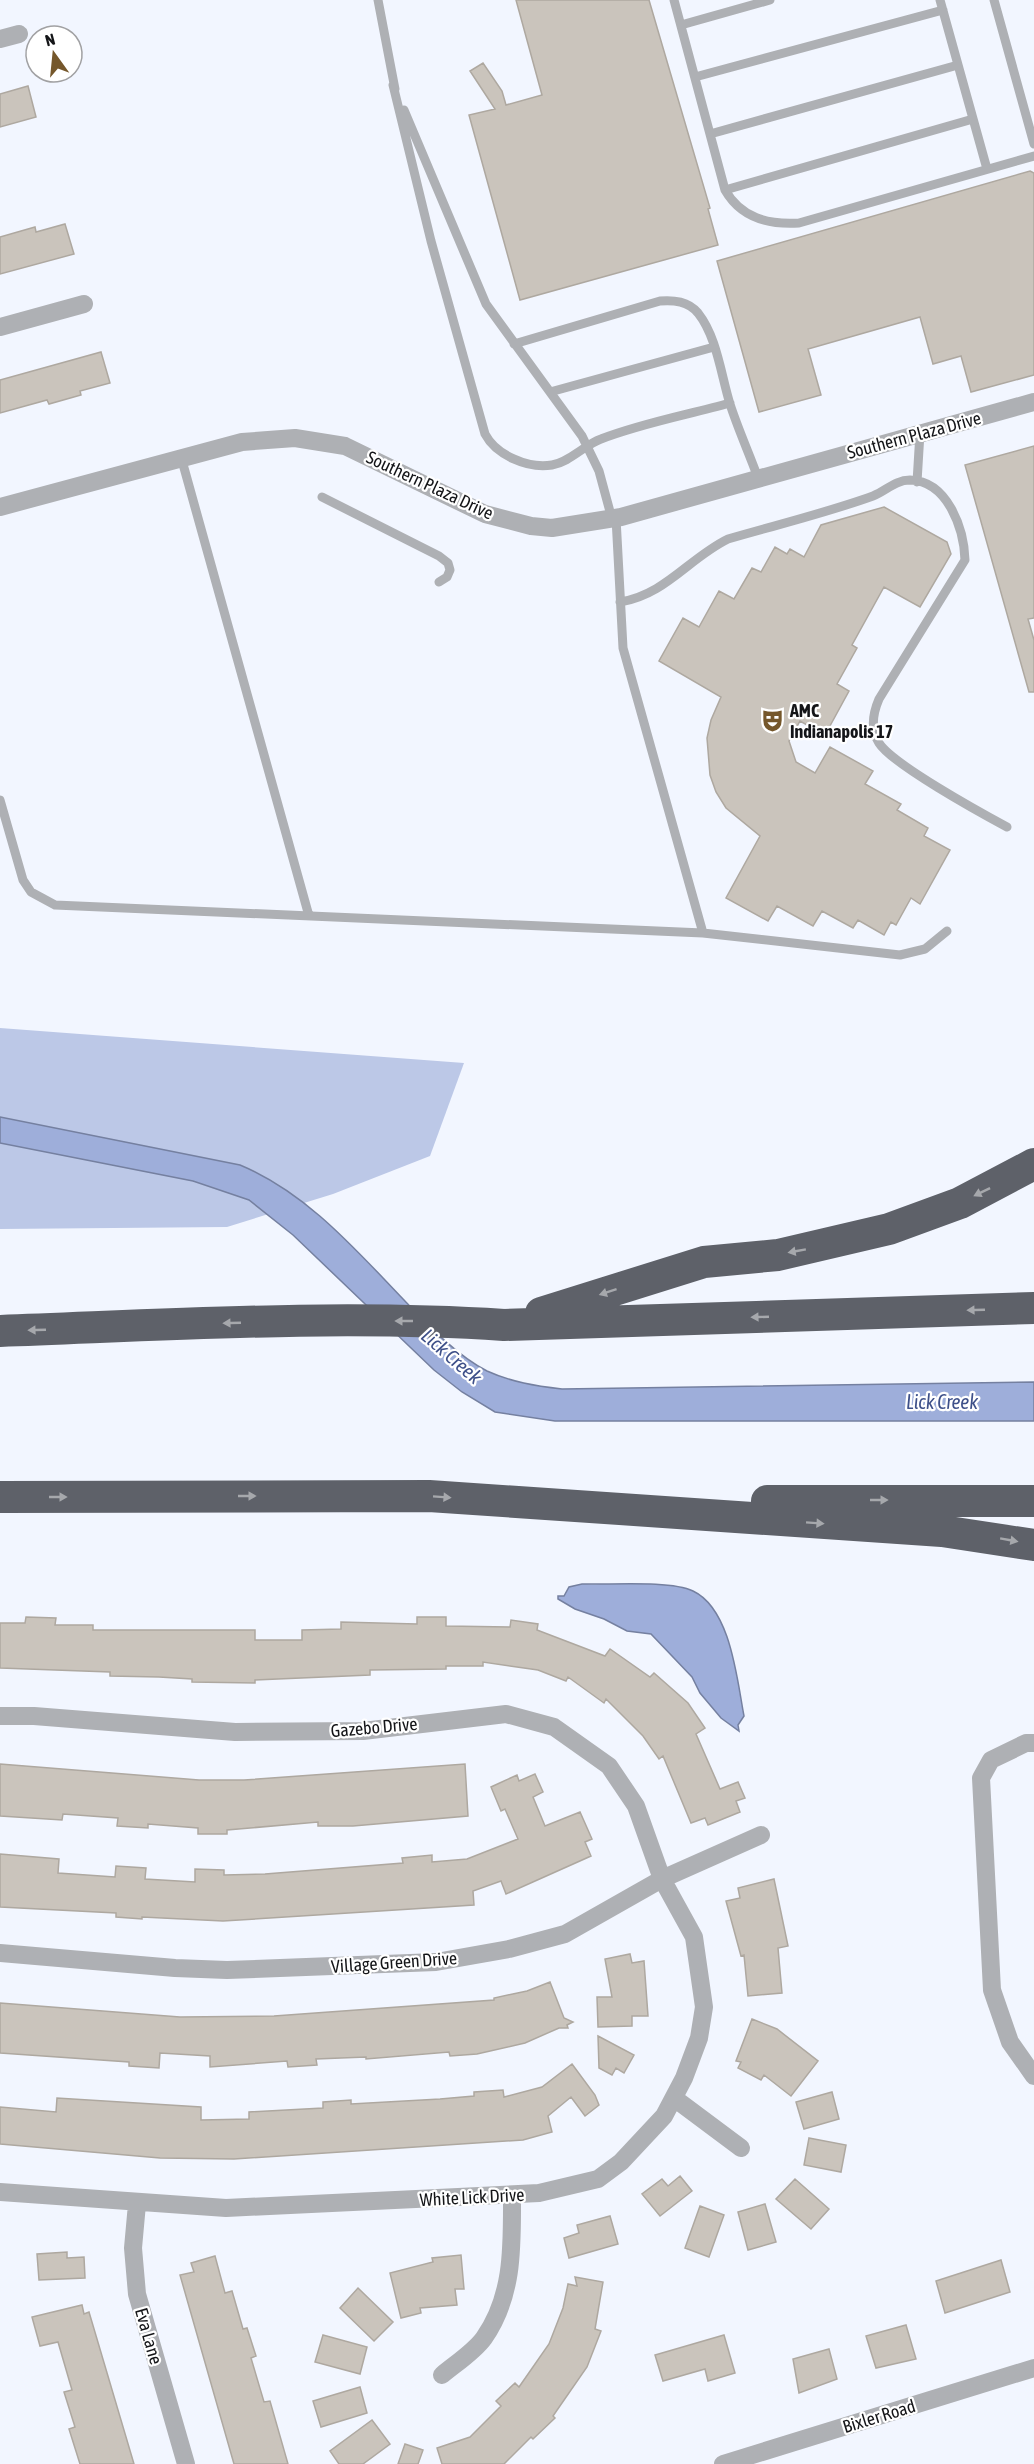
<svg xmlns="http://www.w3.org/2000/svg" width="1034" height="2464" font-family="'Asap Condensed',sans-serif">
	<rect width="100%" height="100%" fill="#f2f6ff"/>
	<!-- green -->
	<path fill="#bcc8e7" d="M0 1028 464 1063 430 1156 333 1194 227 1227 0 1229Z"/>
	<!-- water -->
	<path fill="#9eaeda" stroke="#7580a0" stroke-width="1.5" d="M0 1117 240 1165C307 1193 355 1249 404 1300 428 1325 456 1355 487 1371 511 1382 536 1386 562 1389L1034 1382V1421H555L495 1412 462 1392 434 1370 293 1235 249 1200 193 1181 0 1143Z
		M582 1584C609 1585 670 1580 693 1591 731 1609 737 1680 744 1716L738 1725 739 1731 721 1718 700 1693 692 1677 651 1634 627 1631 604 1619 575 1609 558 1599V1596H564L569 1587Z"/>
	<!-- building -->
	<path fill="#cac4bc" stroke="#aea8a0" stroke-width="1.5" d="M516 0H649L710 208 708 209 718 245 520 300 469 115 495 109 470 71 483 63 502 91 506 105 542 95Z
		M28 86 36 117 0 127V94Z
		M1030 171 1034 173V375L971 392 961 356 933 364 920 317 808 349 821 395 759 412 717 261Z
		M65 224 74 254 0 274V237L35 227 36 232Z
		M101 352 110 383 80 391 81 395 49 404 47 400 0 413V380Z
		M1034 446V618L1028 619 1034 640V692H1029L965 465Z
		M884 507 947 542 951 554 920 607 884 587 852 645 857 648 837 684 849 691 825 735 800 721 789 741 796 762 815 773 830 747 873 771 865 784 901 804 897 810 928 828 924 836 950 850 920 904 911 898 896 925 891 922 884 935 858 920 853 928 822 911 813 926 777 906 768 921 726 898 760 836 726 808 716 792 710 775 707 738 711 720 721 697 659 661 683 618 699 627 719 591 734 599 752 568 761 572 775 547 787 554 790 549 804 557 821 525Z
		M26 1617 56 1618 55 1625H93V1630H255V1640H302V1630L341 1629V1622L417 1624V1617H446V1626L510 1627 511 1620 538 1624 537 1630 605 1656 610 1649 650 1677 654 1673 688 1703 705 1728 696 1734 720 1789 738 1782 745 1798 736 1801 740 1812 708 1825 705 1818 691 1823 663 1756 659 1759 643 1736 606 1699 604 1703 568 1677 566 1681 538 1670 483 1662V1666H446V1669L370 1670V1675L255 1680V1683L192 1682V1679L159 1677 110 1676V1672L0 1668V1623H25Z
		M0 1764 199 1780H244L465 1764 468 1816 353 1826H318V1822L227 1830V1834H198V1828L148 1824V1828L117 1826 118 1818 63 1814 62 1820 0 1816Z
		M535 1774 543 1792 533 1797 545 1826 580 1812 592 1839 585 1842 591 1856 506 1894 501 1881 473 1891 474 1905 223 1921 142 1917V1919L116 1917V1913L0 1907V1854L59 1859 58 1873 115 1877 116 1866 146 1868 145 1879 195 1882V1869L224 1870V1875L265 1874 403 1863 402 1858 432 1855V1862L467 1859 518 1839 505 1809 501 1811 491 1787 517 1775 519 1781Z
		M774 1879 788 1946 778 1948 782 1993 748 1996 744 1955 741 1956 726 1901 740 1898 738 1888Z
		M630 1954 632 1963 644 1961 648 2016H632V2026L598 2027 597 1997H612L605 1959Z
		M550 1982 564 2018 573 2022 567 2025 568 2028H559L525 2043 477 2054 450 2056 449 2052 366 2059V2057L316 2059 317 2065 288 2067 287 2061 210 2067V2056L160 2053 159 2068 129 2066V2062L0 2053V2003L180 2017 274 2016 494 2000V1998L527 1991Z
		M752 2019 777 2029 818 2061 791 2096 764 2075 761 2080 738 2068 741 2062 736 2061Z
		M598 2036 634 2055 624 2073 616 2068 612 2075 599 2068Z
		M572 2064 595 2095 599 2105 585 2116 571 2097 548 2116 552 2132 523 2140 234 2159 160 2158 0 2144V2107L56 2112 57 2098 201 2107V2120L249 2119V2112L323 2108V2102L351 2100V2104L440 2099 474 2096V2092L503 2090 504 2097 542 2087Z
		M832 2092 839 2119 804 2129 796 2102Z
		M809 2138 846 2145 841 2172 804 2165Z
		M680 2176 692 2191 660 2216 642 2194 662 2179 668 2186Z
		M795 2179 829 2209 811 2229 776 2199Z
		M765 2204 776 2242 748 2250 738 2212Z
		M700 2206 724 2215 709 2257 685 2248Z
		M610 2216 618 2244 569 2258 564 2238 579 2233 577 2225Z
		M67 2252V2258L84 2257 85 2278 39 2280 37 2254Z
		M461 2255 464 2289H455L457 2305 420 2308 421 2313 401 2318 390 2273 433 2262 432 2258Z
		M215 2256 225 2293 232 2291 243 2329 247 2328 256 2356 251 2358 264 2402 270 2401 288 2464H234L180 2275 194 2272 191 2263Z
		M1001 2260 1010 2292 945 2313 936 2281Z
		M575 2277 603 2282 595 2329 601 2331 587 2367 553 2416 555 2418 533 2439 531 2437 504 2464H442L437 2448 470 2437 501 2406 496 2401 515 2383 519 2387 549 2344 563 2308 568 2284 577 2286Z
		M358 2288 393 2322 374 2341 340 2308Z
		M82 2305 84 2314 89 2312 134 2464H80L69 2429 75 2427 64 2392 72 2390 58 2342 40 2346 32 2317Z
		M906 2325 916 2359 876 2368 866 2336Z
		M323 2335 367 2347 360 2374 315 2362Z
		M724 2335 735 2373 708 2381 705 2369 663 2381 655 2355Z
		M829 2349 837 2379 799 2393 793 2359Z
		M360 2387 367 2413 321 2427 313 2401Z
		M372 2420 390 2444 363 2464H339L330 2451Z
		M405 2444 423 2450 418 2464H398Z"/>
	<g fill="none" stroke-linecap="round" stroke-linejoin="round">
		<!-- service -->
		<path stroke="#aeb0b4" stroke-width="9" d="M378 0 395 89
			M674 0 725 190C741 218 768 225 799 223L1034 156
			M940 0 987 169
			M994 0 1034 144
			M681 25 770 0
			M695 77 943 10
			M393 85 431 241 485 434C496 455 528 469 552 465 570 462 584 445 601 439 642 423 687 415 730 403
			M404 110 486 304 582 436 599 471 612 519
			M710 134 958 65
			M725 190 973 119
			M514 344 660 301C674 300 688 301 698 313 717 337 721 375 730 404 738 429 749 453 758 478
			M550 392 714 347
			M181 457 309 916
			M917 482 920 433
			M322 497 439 556 448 563 450 570 447 577 439 582
			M616 518 623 648 703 933
			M620 602C665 595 689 558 728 539 776 525 826 513 873 496 886 491 895 480 910 480 948 481 964 529 965 560L879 699C873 713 870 729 879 743 892 764 981 813 1007 827
			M0 800 23 880 31 892 55 905 703 933 900 955 925 949 947 931"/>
		<!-- minor -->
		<path stroke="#aeb0b4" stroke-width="18" d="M0 39 19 34
			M0 327 84 304
			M0 507 242 442 295 438 345 446 485 514 531 526 552 528 621 517 1034 402
			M0 1716H34L235 1732 363 1731 506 1714 554 1727 609 1766 636 1806 662 1879 694 1937 704 2007 699 2038 684 2078 664 2116 621 2162 598 2179 539 2193 226 2208 0 2192
			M1034 1743H1026L991 1760 981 1778 992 1990 1010 2042 1034 2076
			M0 1953 175 1968 227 1970 436 1962 509 1949 565 1934 662 1879 761 1835
			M674 2098 741 2148
			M137 2204 133 2248 137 2294 186 2464
			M442 2375C455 2364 474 2352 484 2338 514 2295 512 2245 512 2195
			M723 2464 1034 2368"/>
		<!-- motorway -->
		<path stroke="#5e6169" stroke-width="32" d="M541 1313 704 1262 778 1255 889 1229 960 1203 1034 1164
			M0 1331C168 1325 337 1314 504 1325L1034 1308
			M0 1497 429 1496 942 1531 1034 1545
			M767 1501H1034"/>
	</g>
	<!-- one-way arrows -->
	<defs><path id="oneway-solid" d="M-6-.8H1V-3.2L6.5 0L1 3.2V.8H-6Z" transform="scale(1.5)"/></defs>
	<g fill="#a6a8ac">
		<use href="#oneway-solid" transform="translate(982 1192) rotate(154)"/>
		<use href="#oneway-solid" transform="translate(797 1251) rotate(170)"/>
		<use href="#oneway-solid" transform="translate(608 1292) rotate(162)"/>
		<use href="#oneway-solid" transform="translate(976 1310) rotate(178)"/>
		<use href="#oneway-solid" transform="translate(760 1317) rotate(178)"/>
		<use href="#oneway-solid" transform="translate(404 1321) rotate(-180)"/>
		<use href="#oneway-solid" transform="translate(232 1323) rotate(178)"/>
		<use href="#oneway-solid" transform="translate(37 1330) rotate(178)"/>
		<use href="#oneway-solid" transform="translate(247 1496)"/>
		<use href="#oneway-solid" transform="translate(58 1497)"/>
		<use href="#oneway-solid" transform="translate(442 1497) rotate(4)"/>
		<use href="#oneway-solid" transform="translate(879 1500)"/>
		<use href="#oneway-solid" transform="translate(815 1523) rotate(4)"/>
		<use href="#oneway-solid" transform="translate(1009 1540) rotate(10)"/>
	</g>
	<!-- icons -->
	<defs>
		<symbol id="theatre-bare" viewBox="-9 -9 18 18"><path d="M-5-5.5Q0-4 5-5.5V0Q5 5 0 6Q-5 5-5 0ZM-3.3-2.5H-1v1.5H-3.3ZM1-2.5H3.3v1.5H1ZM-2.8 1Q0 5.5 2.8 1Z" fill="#75572b" stroke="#fff" stroke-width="2.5" paint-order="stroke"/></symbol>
	</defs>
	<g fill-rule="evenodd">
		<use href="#theatre-bare" x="756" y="704" width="33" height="33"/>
	</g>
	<g text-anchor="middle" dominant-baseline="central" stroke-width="4.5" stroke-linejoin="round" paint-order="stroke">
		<!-- street labels -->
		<g font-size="18" fill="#141518" stroke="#fff">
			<text transform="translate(914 435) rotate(-15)">Southern Plaza Drive</text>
			<text transform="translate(430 485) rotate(25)">Southern Plaza Drive</text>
			<text transform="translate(374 1727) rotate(-5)">Gazebo Drive</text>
			<text transform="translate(394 1962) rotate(-4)">Village Green Drive</text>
			<text transform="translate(472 2197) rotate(-3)">White Lick Drive</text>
			<text transform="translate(149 2336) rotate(74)">Eva Lane</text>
			<text transform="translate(879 2416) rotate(-17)">Bixler Road</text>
		</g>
		<!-- poi labels -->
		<g font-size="18" font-weight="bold" fill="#141518" stroke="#fff" text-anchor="start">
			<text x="790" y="710">AMC<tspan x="790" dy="21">Indianapolis 17</tspan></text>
		</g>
		<!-- water labels -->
		<g font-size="20" font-style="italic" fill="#3e5089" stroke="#fff">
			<text transform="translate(452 1356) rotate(41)">Lick Creek</text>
			<text x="942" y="1401">Lick Creek</text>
		</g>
	</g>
	<!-- north arrow -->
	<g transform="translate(54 54) rotate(345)"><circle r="28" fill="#ffffff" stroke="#a1a1a3" stroke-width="1.5"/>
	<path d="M0-4.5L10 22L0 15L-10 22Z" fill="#75572b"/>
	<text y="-9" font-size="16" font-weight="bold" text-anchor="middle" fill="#141518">N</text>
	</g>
</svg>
